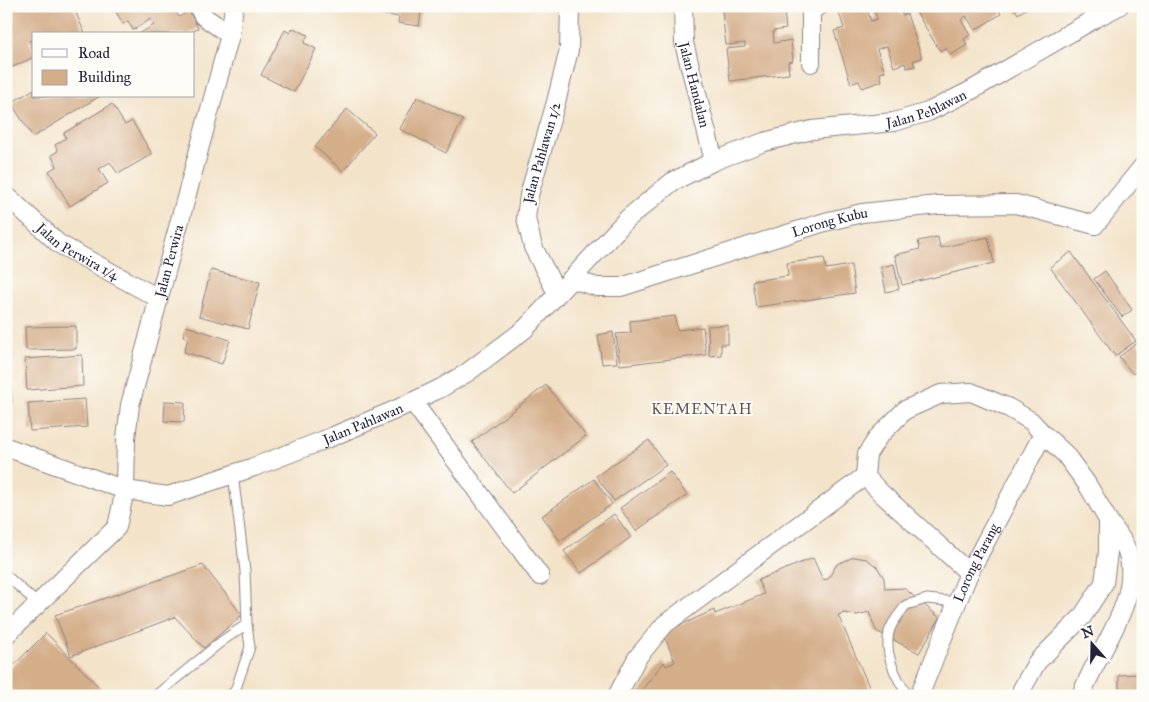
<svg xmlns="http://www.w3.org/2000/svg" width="1149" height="702" font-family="'IM FELL Great Primer',serif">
	<rect width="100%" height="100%" fill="#fdfcf7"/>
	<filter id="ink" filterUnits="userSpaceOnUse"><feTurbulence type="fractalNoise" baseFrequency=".02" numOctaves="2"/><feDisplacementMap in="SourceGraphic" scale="10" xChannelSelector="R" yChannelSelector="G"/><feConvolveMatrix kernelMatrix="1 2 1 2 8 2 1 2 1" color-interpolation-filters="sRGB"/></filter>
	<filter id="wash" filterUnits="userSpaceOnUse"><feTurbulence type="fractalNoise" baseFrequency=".0096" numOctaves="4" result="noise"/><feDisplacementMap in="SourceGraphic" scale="20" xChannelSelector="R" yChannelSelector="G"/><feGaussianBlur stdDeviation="1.12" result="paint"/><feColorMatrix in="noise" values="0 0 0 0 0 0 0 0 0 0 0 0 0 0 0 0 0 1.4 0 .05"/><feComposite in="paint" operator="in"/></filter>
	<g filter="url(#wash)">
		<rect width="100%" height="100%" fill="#f3e3c9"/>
		<g id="blocks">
			<!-- building -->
			<path fill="#d4ad89" d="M6 6H73L85 34H34V39L29 41 34 52V57L6 70Z
				M119 6H173L179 17 189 11 198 28 189 34H139L154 25 151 19 133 30 128 21 123 24 115 10Z
				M376 6H422L419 26 398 23 399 17 375 13Z
				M756 6H774L775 13 784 12 786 29 773 31 774 43 791 40 793 61 788 62 789 74 730 81 726 49 745 47V43L726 45 722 11Z
				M858 6H866L871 21 877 19 873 6H899L902 15 907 14 922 58 913 61 915 66 906 68 905 63 894 67 887 46 877 49 885 72 880 73 882 81 862 88 859 81 851 84 834 31 844 28 839 13Z
				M915 6H996L1001 14 975 30 966 16 961 20 970 35 964 39 967 45 951 55 946 48 940 51 913 7Z
				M1013 6H1030L1018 14Z
				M293 28 308 35 304 43 316 49 294 92 261 75 285 30 290 33Z
				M34 89V96H100L33 137 11 103Z
				M417 97 463 120 446 153 400 129Z
				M112 104 125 125 132 121 152 154 118 174 110 162 99 169 108 183 70 206 49 171 57 166 51 155 58 151 55 145 66 138 64 133Z
				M347 109 375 133 343 171 315 147Z
				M938 237 940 248 988 237 994 263 902 285 895 255 920 249 918 241Z
				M1071 252 1136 341 1115 356 1050 267Z
				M824 258 826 269 851 265 855 293 756 307 752 281 788 276 787 263Z
				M894 264 899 289 886 292 881 267Z
				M211 270 260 282 248 329 199 316Z
				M1105 271 1132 310 1122 317 1094 279Z
				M675 316 677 330 703 327 706 355 620 365 616 334 631 333 630 321Z
				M728 325V344H721V355L709 356 708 326Z
				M76 326V349L26 350 25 327Z
				M186 326 230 340 222 364 184 352 188 338 183 336Z
				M613 332 617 363 602 364 598 335Z
				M6 336H8L12 402H6Z
				M1137 343 1143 351V366L1133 374 1119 357Z
				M82 355 83 386 27 390 25 359Z
				M546 385 586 436 512 493 472 442Z
				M85 399 87 427 30 431 28 403Z
				M165 401 185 402 184 422 164 421Z
				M649 440 666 465 614 501 596 476Z
				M670 472 687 495 636 531 620 508Z
				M594 479 612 504 560 541 542 516Z
				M614 514 631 537 581 573 564 551Z
				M854 557 867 559 877 567 884 578 885 589 904 588 940 618 919 653 876 631 869 612 857 615 844 613 838 615 873 696H637L664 662 666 666 675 662 663 633 714 610 715 614 764 594 758 580 813 558 823 580 828 579 837 564Z
				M203 565 242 615 204 648 175 617 71 656 55 615Z
				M46 633 108 696H6V673Z
				M1143 674V696H1119V675Z"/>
		</g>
	</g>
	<g filter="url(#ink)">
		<use href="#blocks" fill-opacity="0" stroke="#8a8282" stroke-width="1"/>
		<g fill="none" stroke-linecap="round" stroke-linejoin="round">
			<defs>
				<path id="service" d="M6 575 38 604
					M155 696 222 641 247 624 245 571 233 474
					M229 696 235 691 250 647 247 624
					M908 696C896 677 884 655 889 632 891 623 901 612 906 605L927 599 957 602"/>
				<g id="minor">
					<path d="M198 6 203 16 230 35"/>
					<path id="s1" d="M683 6 684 43 714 161"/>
					<path d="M811 63V10L819 6"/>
					<path id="s2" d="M6 195 59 244 158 298"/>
					<path id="s3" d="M571 279 597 287H621L825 222 862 213 938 205 1016 204 1095 225 1143 166"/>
					<path id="s4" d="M557 293 533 247 526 218 529 195 556 102 569 50 570 6"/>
					<path d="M413 402 540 576"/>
					<path id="s5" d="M6 447 125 490 126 438 130 405 230 35 234 6"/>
					<path d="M969 573 881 493 865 476 867 454 879 436 905 410 941 394 971 392 1009 408 1031 421 1043 434 1065 454 1087 484 1108 520V552L1104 583 1082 617 1037 662 1022 689 1021 696"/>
					<path id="s6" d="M6 635 117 527 125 490 168 496 254 467 324 440 395 410 441 388 468 372 525 329 627 219 672 182 714 161 764 142 812 130 894 122 928 112 970 91 1094 19 1119 6"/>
					<path d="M617 696 637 658 665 624 865 476"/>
					<path id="s7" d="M919 696 969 573 1043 434"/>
					<path d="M1081 696C1096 651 1147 596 1125 546 1121 537 1114 529 1108 520"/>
				</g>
			</defs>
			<!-- service casing -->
			<use href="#service" stroke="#8a8282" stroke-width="11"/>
			<!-- minor casing -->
			<use href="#minor" stroke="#8a8282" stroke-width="20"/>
			<!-- service -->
			<use href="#service" stroke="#fff" stroke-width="9"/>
			<!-- minor -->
			<use href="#minor" stroke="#fff" stroke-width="18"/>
		</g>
	</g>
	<g text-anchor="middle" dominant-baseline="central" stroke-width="4" stroke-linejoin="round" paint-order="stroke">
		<!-- street labels -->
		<g font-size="14" fill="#22223b" stroke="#fdfcf7">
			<text stroke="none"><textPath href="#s1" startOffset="80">Jalan Handalan</textPath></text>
			<text stroke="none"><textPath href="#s6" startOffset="1108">Jalan Pehlawan</textPath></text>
			<text stroke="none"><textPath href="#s4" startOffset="149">Jalan Pahlawan 1/2</textPath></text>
			<text stroke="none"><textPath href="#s3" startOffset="270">Lorong Kubu</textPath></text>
			<text stroke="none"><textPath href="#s2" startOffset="92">Jalan Perwira 1/4</textPath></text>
			<text stroke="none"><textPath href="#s5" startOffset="361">Jalan Perwira</textPath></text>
			<text stroke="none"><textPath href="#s6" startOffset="444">Jalan Pahlawan</textPath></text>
			<text stroke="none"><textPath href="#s7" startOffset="145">Lorong Parang</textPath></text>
		</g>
		<!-- neighbourhood labels -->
		<g font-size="15" letter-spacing="1" fill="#605356" stroke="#fdfcf7">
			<text x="702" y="409">KEMENTAH</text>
		</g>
	</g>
	<!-- margin -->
	<rect width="1149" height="702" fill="none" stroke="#fdfcf7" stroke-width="25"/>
	<!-- legend -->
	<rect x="32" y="32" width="162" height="65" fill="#fdfcf7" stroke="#a5a5ac"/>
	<rect x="42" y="49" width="25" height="8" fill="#ffffff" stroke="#a5a5ac"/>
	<text x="78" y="58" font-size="15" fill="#22223b">Road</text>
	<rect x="42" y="70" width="25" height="15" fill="#d4ad89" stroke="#a5a5ac"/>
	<text x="78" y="82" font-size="15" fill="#22223b">Building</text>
	<!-- north arrow -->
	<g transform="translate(1092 644) rotate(340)" stroke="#fdfcf7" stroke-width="4" paint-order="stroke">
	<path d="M0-4L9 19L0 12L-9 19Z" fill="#22223b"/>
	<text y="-8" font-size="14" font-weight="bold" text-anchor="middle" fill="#22223b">N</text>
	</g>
</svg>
